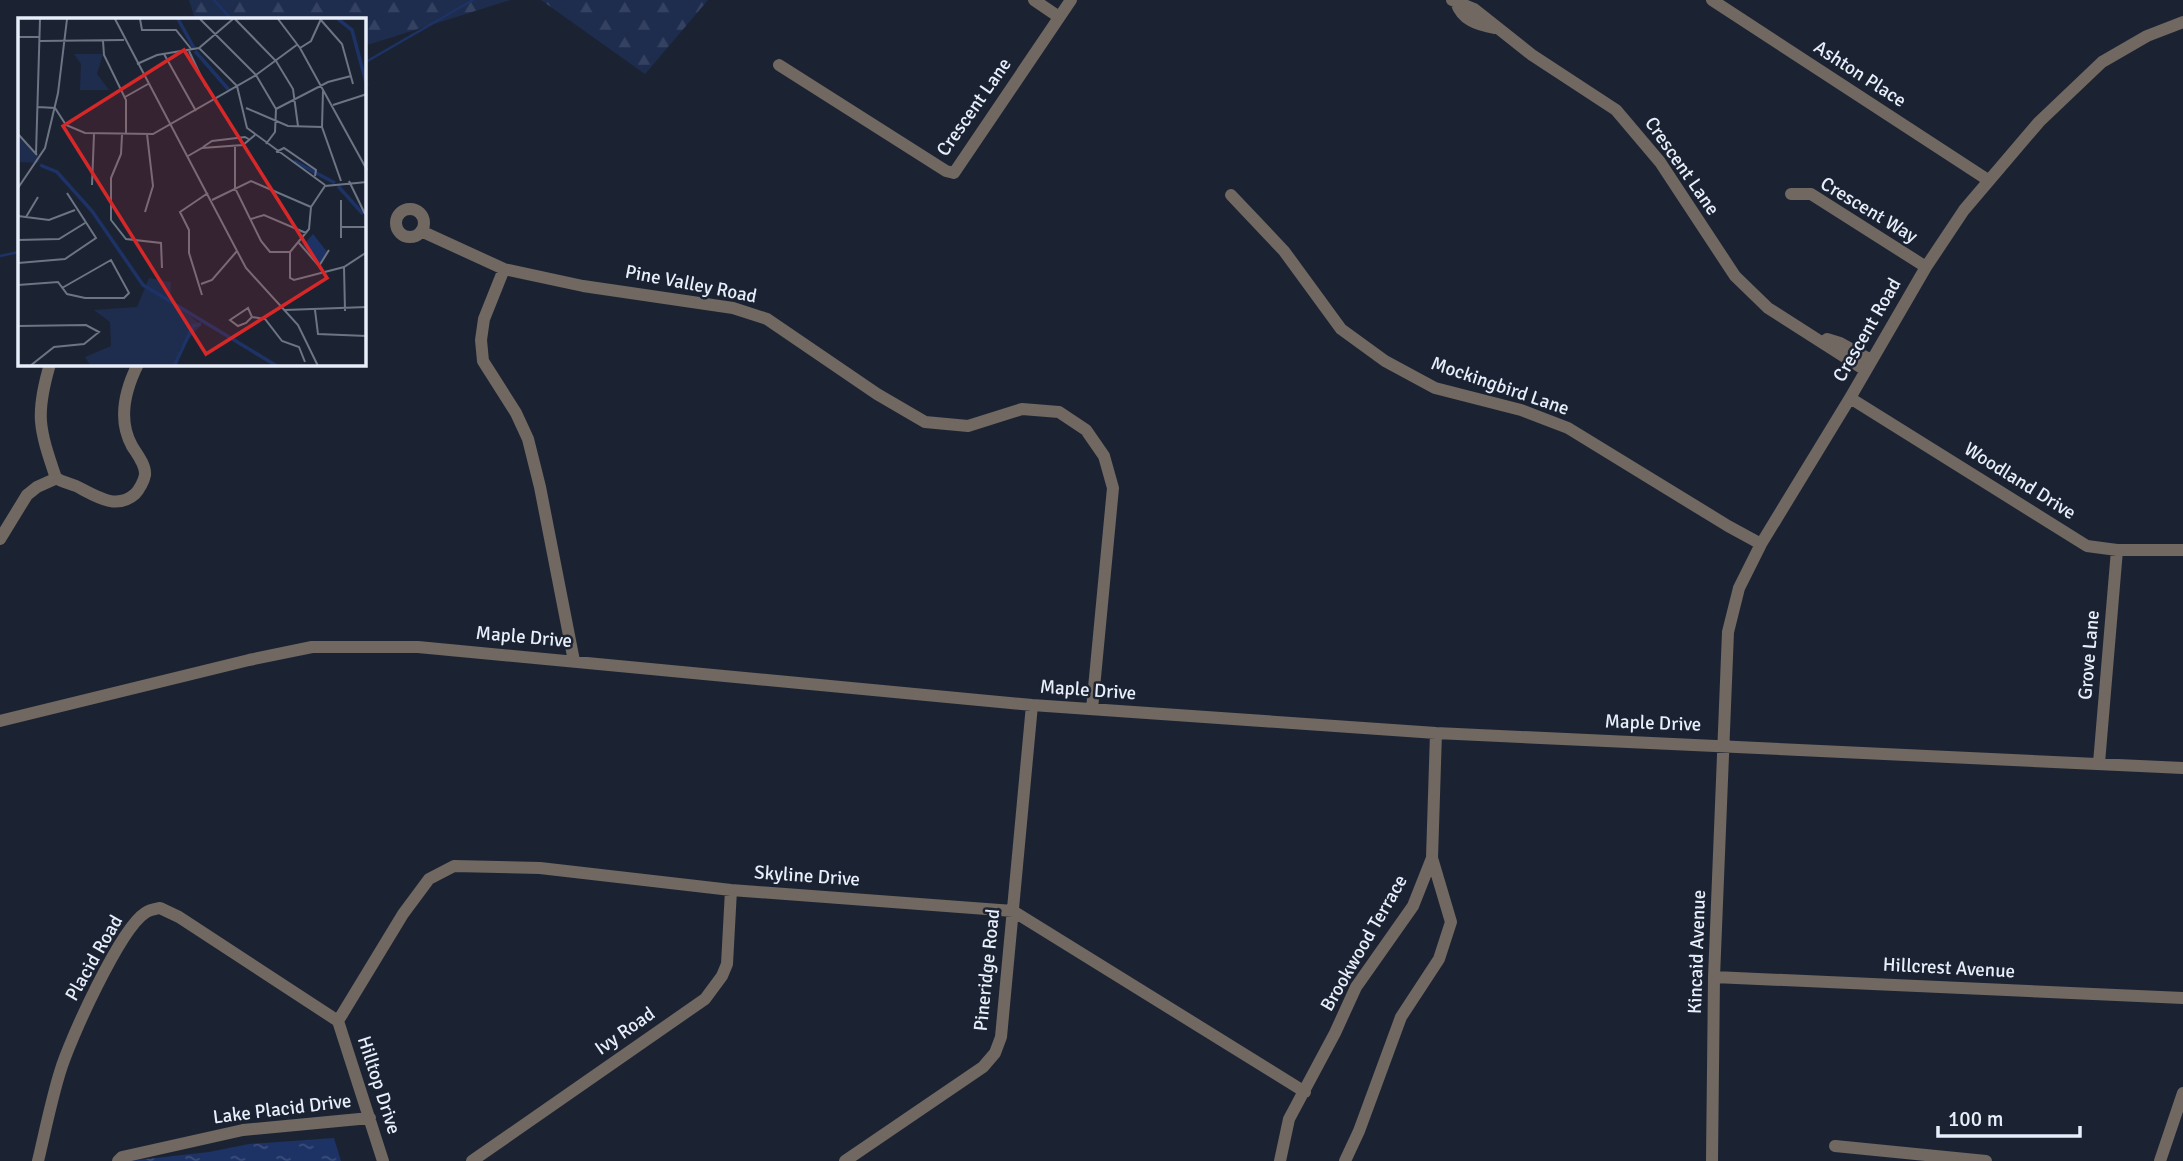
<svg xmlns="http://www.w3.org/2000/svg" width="2183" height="1161" font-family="Signika,sans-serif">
	<defs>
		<pattern id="forest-firs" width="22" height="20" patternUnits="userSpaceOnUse" patternTransform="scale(1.75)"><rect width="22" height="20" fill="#1e2c4e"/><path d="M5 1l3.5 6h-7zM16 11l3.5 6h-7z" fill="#344160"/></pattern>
		<pattern id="water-ripples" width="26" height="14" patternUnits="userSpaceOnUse" patternTransform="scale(1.75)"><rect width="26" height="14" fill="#1d3265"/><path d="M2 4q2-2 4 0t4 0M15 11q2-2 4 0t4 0" fill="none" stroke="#3e507c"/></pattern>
	</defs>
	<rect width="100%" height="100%" fill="#1b2333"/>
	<!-- forest -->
	<path fill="url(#forest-firs)" d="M189 0H510L364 46V19H195Z
		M541 0H708L645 74Z"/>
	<!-- water -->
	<path fill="url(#water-ripples)" d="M334 1138 341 1161H129L209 1152 249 1144Z"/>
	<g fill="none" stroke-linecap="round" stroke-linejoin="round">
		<!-- stream -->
		<path stroke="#1d3265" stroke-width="2.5" d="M214 0 231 19
			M364 63 473 0
			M0 256 19 252"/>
		<!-- minor -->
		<path stroke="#706861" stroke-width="12" d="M1034 0 1059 17
			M1452 0 1474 9 1532 55 1616 110 1660 162 1735 276 1768 308 1865 370
			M1712 0 1988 180
			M1456 2C1462 20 1477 25 1495 28
			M779 65 946 171 954 173 1071 0
			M1791 194H1811L1926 267
			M1231 195 1284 251 1341 329 1385 361 1435 388 1521 410 1568 428 1728 526 1761 544
			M396 223a14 14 0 1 1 28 0a14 14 0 1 1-28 0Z
			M421 231 504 269 583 286 733 308 767 319 877 394 925 422 968 426 1022 409 1059 412 1086 430 1104 456 1113 488 1092 709
			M504 269 484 319 481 340 483 361 516 413 528 439 540 487 574 661
			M1827 339 1840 343 1871 360
			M50 364C35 415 39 428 56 478 62 482 69 483 76 486 94 495 116 511 135 494 139 490 144 481 145 475 146 465 137 454 132 446 117 419 125 390 138 364
			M1850 398 2087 546 2117 550H2183
			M0 539 27 495 37 487 57 478
			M0 721 249 660 312 647H418L1032 705 1436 733 2183 768
			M2099 763 2117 550
			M1714 977 2183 998
			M338 1021 403 914 429 879 454 866 540 868 731 890 1013 911 1305 1092
			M338 1021 383 1161
			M1835 1146 1986 1161
			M38 1161C45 1132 51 1101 60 1072 69 1041 120 929 145 913 149 910 155 909 160 908L179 917 338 1021
			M118 1161 122 1157 243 1130 370 1118
			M472 1161 705 999 722 976 727 964 731 890
			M845 1161 983 1067 995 1053 1001 1037 1032 705
			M1280 1161 1289 1119 1335 1033 1356 987 1413 906 1432 858 1436 733
			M1345 1161 1359 1131 1401 1017 1439 959 1451 922 1432 858
			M1712 1161 1714 977 1728 632 1739 588 1761 544 1850 398 1926 267 1964 210 2039 122 2102 62 2147 36 2183 22
			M2160 1161 2183 1093"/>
	</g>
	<g text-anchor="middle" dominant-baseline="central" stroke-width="5" stroke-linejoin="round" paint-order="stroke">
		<!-- street labels -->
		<g font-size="19" fill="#e8eefa" stroke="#1b2333">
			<text transform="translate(1860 74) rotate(33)">Ashton Place</text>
			<text transform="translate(974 107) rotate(-55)">Crescent Lane</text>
			<text transform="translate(1682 166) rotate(55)">Crescent Lane</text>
			<text transform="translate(1869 210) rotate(31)">Crescent Way</text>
			<text transform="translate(691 284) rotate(11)">Pine Valley Road</text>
			<text transform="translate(1867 330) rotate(-60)">Crescent Road</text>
			<text transform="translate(1500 386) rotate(19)">Mockingbird Lane</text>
			<text transform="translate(2020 481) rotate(32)">Woodland Drive</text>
			<text transform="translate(524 637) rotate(5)">Maple Drive</text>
			<text transform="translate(2089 655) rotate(-85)">Grove Lane</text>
			<text transform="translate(1088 690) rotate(4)">Maple Drive</text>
			<text transform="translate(1653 723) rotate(2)">Maple Drive</text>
			<text transform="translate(807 876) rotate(4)">Skyline Drive</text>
			<text transform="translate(1364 943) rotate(-60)">Brookwood Terrace</text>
			<text transform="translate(1697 952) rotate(-88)">Kincaid Avenue</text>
			<text transform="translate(94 958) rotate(-60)">Placid Road</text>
			<text transform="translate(1949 968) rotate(3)">Hillcrest Avenue</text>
			<text transform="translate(987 970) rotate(-84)">Pineridge Road</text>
			<text transform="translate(625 1031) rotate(-35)">Ivy Road</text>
			<text transform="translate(379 1085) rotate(72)">Hilltop Drive</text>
			<text transform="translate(282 1109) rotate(-7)">Lake Placid Drive</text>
		</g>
	</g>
	<!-- overview -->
	<g transform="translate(18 18)">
		<rect width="348" height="348" fill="#1b2333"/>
		<path d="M56 36H85L79 56 91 72H62L63 46ZM0 119 22 141 20 145 0 144ZM131 260 153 264 152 281 183 307 161 332 160 348H73L67 339 93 328 92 304 76 292 119 289Z" fill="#1e2c4e"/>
		<path d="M295 216 310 235 301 247 285 227Z" fill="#1d3265"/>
		<path fill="none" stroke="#1d3265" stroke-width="3.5" d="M160 1 176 30M320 1 334 12 349 68M177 33 211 72M276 143 317 165M22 147 39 154 74 193 125 267 259 348M320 168 345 196M156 348 175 308 183 306"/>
		<path fill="none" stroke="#6d7483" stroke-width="2" d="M97 1 228 250 280 307 300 348M122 1 124 12H158L174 32M182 1 238 57 258 91 257 114 248 126M217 1 258 43 275 71 280 108M260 1 282 30 349 152M302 1 324 26 335 66M0 19H22M22 23 106 22M85 23 86 37 108 82V116M181 30 219 68 229 110 307 167M282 30 293 23 303 1M171 33 188 69M146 36 178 93M119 46 139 37 181 30 215 1M305 73 304 109 323 163M107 79 130 66M315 87 349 76M20 89 37 90 48 107 67 115 135 116 238 57 280 26M228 90 270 108 304 109M258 91 310 64 333 58M0 116 19 137M104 117 103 136 93 160V202L108 221 143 225 144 250M217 128V170L243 223 252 234H272M185 129 194 123 227 119 232 122M258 134 266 130 298 152 297 158M18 136 22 1M170 138 184 130 225 127 237 117M331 163 347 196M74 167 76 116M0 170 27 130 40 75 49 1M194 182 233 163 293 189M127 194 135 168 129 116M0 198 31 202 57 192M8 199 20 179M233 201 246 197 288 215M323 209H349M323 220V182M0 222 41 221 67 205M281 225 301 248 311 232M272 234 291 211 293 189 307 168 349 164M272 234V260L276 262 326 249 349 234M0 245 47 241 78 220 49 175M326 249 327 293M183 266 194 262 219 233M0 267 40 264 49 276 67 280H106L111 275 93 242 44 270M184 277 171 235V212L162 194 190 175M230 290 234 299 228 305 220 308 212 302ZM267 292 349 289M297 292 300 316 349 318M234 299 247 301 264 323 281 329 287 344M0 308 68 307 81 314 66 326 36 329 12 348"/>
		<path fill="#d62828" fill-opacity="0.15" stroke="#d62828" stroke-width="3.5" d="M166 32 309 260 188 336 45 108Z"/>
		<rect width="348" height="348" fill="none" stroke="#e8eefa" stroke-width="3.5"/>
	</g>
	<!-- scale -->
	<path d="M1938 1126v10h142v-10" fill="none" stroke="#e8eefa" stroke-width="3.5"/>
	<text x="1948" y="1126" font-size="21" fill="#e8eefa" stroke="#1b2333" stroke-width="5" paint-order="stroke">100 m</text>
</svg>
